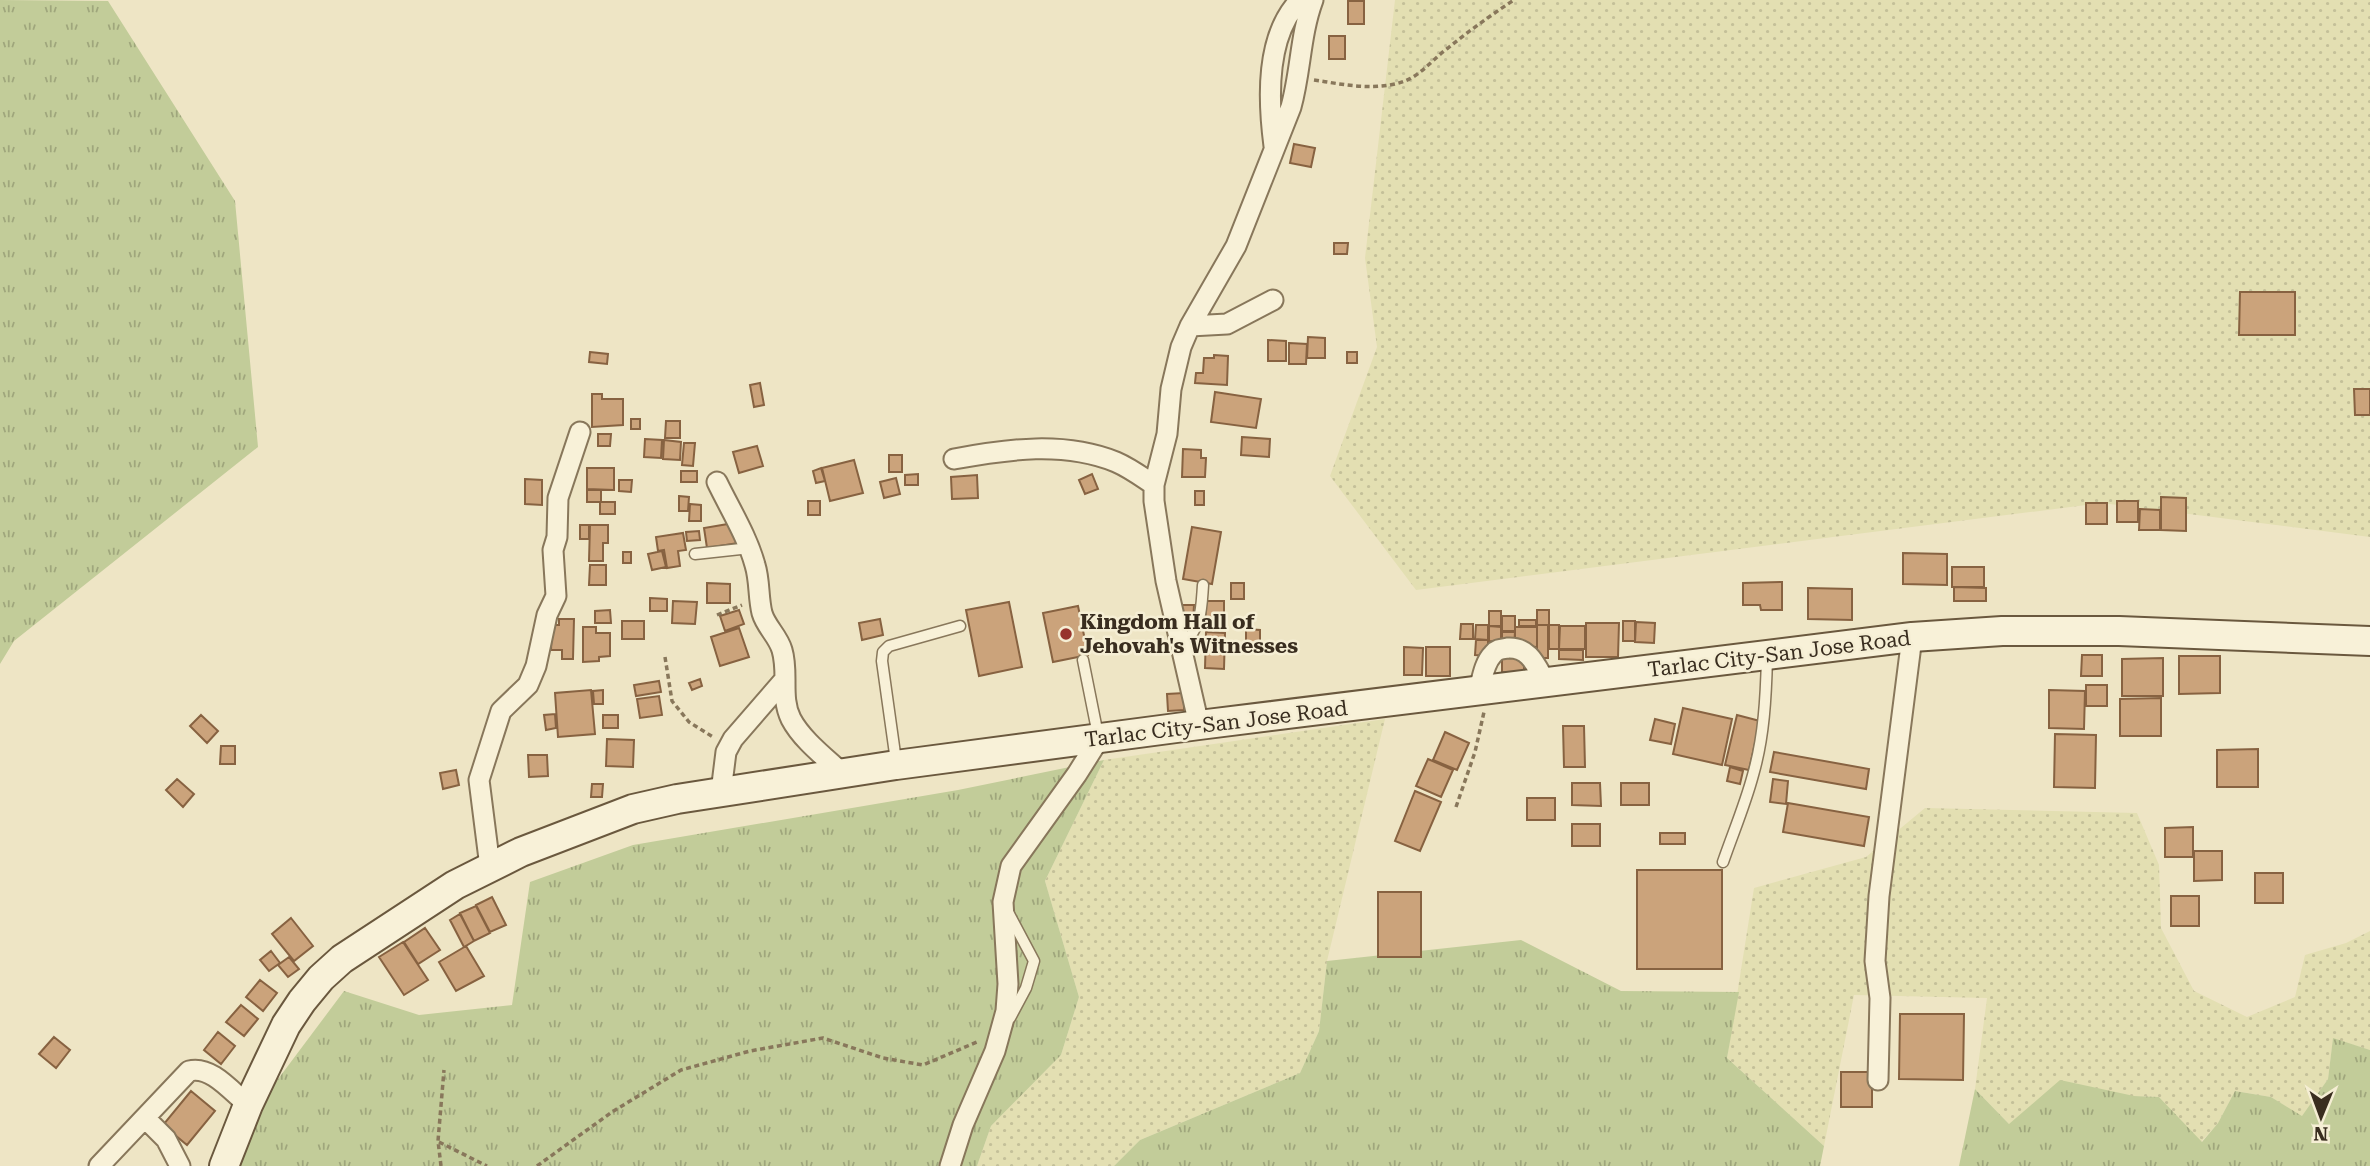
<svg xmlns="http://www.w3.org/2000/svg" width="2370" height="1166" font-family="'Roboto Serif',serif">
	<defs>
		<pattern id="farmland-dots" width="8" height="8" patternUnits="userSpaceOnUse" patternTransform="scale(1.75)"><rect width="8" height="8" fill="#e3dfb2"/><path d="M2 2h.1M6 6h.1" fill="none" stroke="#c4c099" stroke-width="1.8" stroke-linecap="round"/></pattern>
		<pattern id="grass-tufts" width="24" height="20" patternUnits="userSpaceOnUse" patternTransform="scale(1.75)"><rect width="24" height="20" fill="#c2cc99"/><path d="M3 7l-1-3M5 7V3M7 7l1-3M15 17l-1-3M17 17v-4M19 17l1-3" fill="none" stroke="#9fa67c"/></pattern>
	</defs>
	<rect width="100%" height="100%" fill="#eee5c5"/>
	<!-- farmland -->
	<path fill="url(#farmland-dots)" d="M1395 0H2370V537L2102 503 1416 590 1330 476 1377 347 1365 258Z
		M1385 719 1327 961 1319 1031 1300 1073 1140 1140 1114 1166H977L991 1126 1061 1055 1079 997 1045 881 1104 760Z
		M1925 808 2137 813 2159 865 2161 928 2194 991 2247 1017 2295 997 2305 955 2346 943 2370 931V1050L2333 1039 2328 1079 2302 1117 2271 1097 2235 1091 2218 1123 2201 1142 2159 1097 2134 1096 2009 1124 1975 1089 1987 998 1854 995 1824 1146 1727 1058 1754 888 1866 857Z"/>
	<!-- grass -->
	<path fill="url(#grass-tufts)" d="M0 0 108 1 235 201 258 447 14 641 0 664Z
		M1104 760 1045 881 1079 997 1061 1055 991 1126 977 1166H213L344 991 419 1015 512 1005 530 882 633 845 958 790Z
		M1521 940 1621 991 1739 992 1727 1058 1824 1146 1820 1166H1114L1140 1140 1300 1073 1319 1031 1327 961Z
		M2333 1038 2370 1050V1166H1959L1975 1089 2009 1124 2060 1080 2134 1096 2159 1097 2202 1142 2218 1123 2235 1091 2271 1097 2302 1116 2328 1079Z"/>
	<!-- building -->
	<path fill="#cba37b" stroke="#876241" stroke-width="2" d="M1348 1H1364V24H1348Z
		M1329 36H1345V59H1329Z
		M1294 144 1315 148 1311 167 1290 163Z
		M1334 243H1348L1347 254H1334Z
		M2240 292H2295V335H2239Z
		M1308 337 1325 338V358H1307Z
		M1268 340 1286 341V361H1268Z
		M1289 343 1307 344 1306 364H1289Z
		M590 352 608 354 607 364 589 362Z
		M1347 352H1357V363H1347Z
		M1214 355 1228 356 1227 385 1195 383 1196 373H1203L1204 358H1214Z
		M760 383 764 405 754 407 750 385Z
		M2354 389H2370V415H2355Z
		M1215 392 1261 399 1256 428 1211 422Z
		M592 394H602V399H623V425L592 427Z
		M631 419H640V429H631Z
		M666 421H680V438H665Z
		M598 434H611L610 446H598Z
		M1242 437 1270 439 1269 457 1241 455Z
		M645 439 662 440 661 458 644 457Z
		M664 440 681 442 680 460 663 459Z
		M684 443H695L693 466 682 465Z
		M757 446 763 466 739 473 733 452Z
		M1183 449 1201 450V458H1206L1205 477H1182Z
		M889 455H902V472H889Z
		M854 460 863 493 830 501 822 468Z
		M587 468H614V490L587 489Z
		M821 468 825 481 816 483 813 471Z
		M681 471H697V482H681Z
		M918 474V485H905V475Z
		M1092 474 1098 489 1085 494 1079 480Z
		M977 475 978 498 952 499 951 477Z
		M896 478 900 494 884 498 880 482Z
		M525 479 542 480V505L525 504Z
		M619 480H632L631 492 619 491Z
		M587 490H601V502H587Z
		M1195 491H1204V505H1195Z
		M679 496 689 497 688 511H679Z
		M2161 497 2186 498V531L2161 530Z
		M808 501H820V515H808Z
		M2117 501H2138V522H2117Z
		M600 502H615V514H600Z
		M2086 503H2107V524H2086Z
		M690 504 701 505V521H689Z
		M2140 509 2160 510V530H2139Z
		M734 523 738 543 707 548 704 528Z
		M580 525H589V539H580Z
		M590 525H608V543H603V561H589Z
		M1192 527 1221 532 1212 584 1183 579Z
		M699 531 700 540 687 541 686 532Z
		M683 533 686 550 678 551 680 566 667 568 664 550 658 551 656 537Z
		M662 551 666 567 652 570 648 554Z
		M623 552H631V563H623Z
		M1903 553 1947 554V585L1903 584Z
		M590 565H606V585H589Z
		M1952 567H1984V587H1952Z
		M1782 582V610H1761L1760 605H1743V583Z
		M707 583 730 584V603H707Z
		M1231 583H1244V599H1231Z
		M1954 587 1986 588V601H1954Z
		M1808 588 1852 589V620L1808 619Z
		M650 598 667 599V611H650Z
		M673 601 697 602 695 624 672 623Z
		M1205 601H1224V627H1206Z
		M1009 602 1022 667 979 676 966 610Z
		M1180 605H1194L1193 622 1180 621Z
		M1078 606 1088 655 1053 662 1043 613Z
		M610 610 611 623H595V611Z
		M739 610 744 624 725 631 720 616Z
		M1537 610H1549V625H1537Z
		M1489 611H1501V626H1489Z
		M1502 616H1515V631H1502Z
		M559 619H574L573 659H562V650H551L552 625H559Z
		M880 619 883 635 862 640 859 623Z
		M1519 620H1536V626H1519Z
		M622 621H644V639H622Z
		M1623 621H1635V641H1623Z
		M1636 622 1655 623 1654 643 1635 642Z
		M1586 623H1619L1618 657H1586Z
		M1461 624H1473V639H1460Z
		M1476 625H1488V640L1475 639Z
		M1537 625H1548V658H1537Z
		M1549 625H1559V649H1549Z
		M1489 626 1501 627V642L1489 641Z
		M1560 626H1585V649H1559Z
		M583 627H596V633H610V656L599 657V661L583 662Z
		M1515 627H1537V647L1515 646Z
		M739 628 749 657 720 666 711 637Z
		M1246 629 1260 630V646H1246Z
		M1206 632 1225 633 1224 669 1205 668Z
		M1502 632H1515L1514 647H1502Z
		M1476 640H1488V656L1475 655Z
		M1404 647 1423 648 1422 675H1404Z
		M1426 647H1450V676H1426Z
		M1559 650H1583V660L1559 659Z
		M1502 652 1524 653V673L1502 672Z
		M2082 655H2102V676H2081Z
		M2179 656H2220V693L2179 694Z
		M2163 658V696H2122V659Z
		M700 679 702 686 692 690 689 683Z
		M659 681 661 692 636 696 634 685Z
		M2086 685H2107V706H2086Z
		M591 690 595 734 558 737 555 693Z
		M603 690V704H594L593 691Z
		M2049 690 2085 691 2084 729 2049 728Z
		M1184 693V710L1168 711 1167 694Z
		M659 696 662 715 640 718 637 699Z
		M2161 698V736H2120V699Z
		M1683 708 1732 719 1722 765 1673 754Z
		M555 714 556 728 546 730 544 715Z
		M201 715 218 731 207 743 190 726Z
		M603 715H618V728H603Z
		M1737 715 1760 721 1749 770 1725 765Z
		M1655 719 1675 724 1671 744 1650 740Z
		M1563 726H1584L1585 767H1564Z
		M1445 732 1469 743 1457 770 1433 760Z
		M2055 734 2096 735 2095 788 2054 787Z
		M607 739 634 740 633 767 606 766Z
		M221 746H235V764H220Z
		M2258 749V787H2217V750Z
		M1774 752 1869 769 1866 789 1770 772Z
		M528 755H547L548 776 529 777Z
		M1428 759 1453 770 1441 797 1416 786Z
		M1730 767 1743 771 1740 784 1727 781Z
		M456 770 459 785 443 789 440 773Z
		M177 779 194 794 183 807 166 790Z
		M1773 779 1788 781 1786 804 1770 802Z
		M1572 783H1600L1601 806 1572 805Z
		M1621 783H1649V805H1621Z
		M592 784H603L602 797H591Z
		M1415 791 1441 802 1420 851 1395 841Z
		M1527 798H1555V820H1527Z
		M1788 803 1869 817 1864 846 1783 832Z
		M1572 824H1600V846H1572Z
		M2193 827V857H2165V828Z
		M1660 833H1685V844H1660Z
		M2194 851H2222V880L2194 881Z
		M1637 870H1722V969H1637Z
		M2255 873H2283V903H2255Z
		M1378 892H1421V957H1378Z
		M2171 896H2199V926H2171Z
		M492 897 506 925 490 932 476 905Z
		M476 906 490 933 474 941 460 913Z
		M460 914 474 941 464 947 450 920Z
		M291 918 313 946 294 961 272 934Z
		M425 928 440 950 418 964 404 942Z
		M403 942 428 980 404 995 379 957Z
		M466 946 484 976 456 991 439 962Z
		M271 951 280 963 269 971 260 960Z
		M289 957 299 969 288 977 278 965Z
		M260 980 277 993 263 1011 246 997Z
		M241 1005 258 1019 244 1036 226 1022Z
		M1900 1014H1964L1963 1080 1899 1079Z
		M218 1032 235 1046 221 1064 204 1050Z
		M54 1037 70 1050 56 1068 39 1054Z
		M1841 1072H1872V1107H1841Z
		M191 1091 215 1111 187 1145 163 1125Z"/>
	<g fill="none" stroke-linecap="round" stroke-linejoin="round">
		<defs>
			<path id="lane" d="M695 554 750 548
				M1181 647C1202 626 1201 613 1203 585
				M1083 660 1098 735
				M896 761 882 661 883 652 889 646 960 626
				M1723 862C1733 833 1745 805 1753 775 1764 737 1766 697 1767 657
				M1008 912 1034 961 1026 988 1010 1018"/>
			<path id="street" d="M1274 146C1268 100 1265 36 1300 0
				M1190 326 1227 324 1273 300
				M954 459C1008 449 1064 441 1116 462 1130 468 1142 477 1154 485
				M717 482C730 509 747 536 755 565 760 581 758 597 762 613 766 627 778 636 782 650 789 673 780 697 791 719 802 740 826 758 843 774
				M1479 690C1482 679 1484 663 1493 654 1497 649 1501 649 1508 648 1530 647 1536 666 1546 683
				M1199 725 1166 581 1154 501V485L1167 434 1171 389 1181 347 1190 326 1236 246 1291 107C1301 71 1300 35 1313 0
				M721 792 726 752 733 739 785 679
				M490 867 479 780 501 711 528 685 536 666 547 615 556 596 553 550 557 537 558 498 580 432
				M1878 1080 1880 998 1875 961 1879 896 1912 637
				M145 1118 166 1139 180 1166
				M99 1166 189 1071C211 1065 232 1092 248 1105
				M950 1166 963 1125 995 1051 1006 1011 1008 984 1003 902 1011 866 1077 774 1099 739"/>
			<path id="secondary" d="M224 1166 248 1105 286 1025 302 1001 321 978 342 959 455 885 521 852 633 809 677 799 896 765 1199 725 1912 637 2002 631H2119L2370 641"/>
		</defs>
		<!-- lane casing -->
		<use href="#lane" stroke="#88775b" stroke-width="13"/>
		<!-- street casing -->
		<use href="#street" stroke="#88775b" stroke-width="23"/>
		<!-- secondary casing -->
		<use href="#secondary" stroke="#6a583e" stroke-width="32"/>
		<!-- path -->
		<path stroke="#88775b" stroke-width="3.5" stroke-dasharray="5 3.5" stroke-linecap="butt" d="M1314 80C1341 84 1368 90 1395 84 1419 79 1429 62 1448 48 1469 31 1491 15 1514 0
			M717 615 742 605
			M665 657 672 701 689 722 713 737
			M1456 807 1475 752 1484 712
			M439 1142 487 1166
			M441 1166 438 1141 444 1070
			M537 1166 612 1112 681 1070 750 1051 823 1038 883 1058 923 1065 977 1042"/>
		<!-- lane -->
		<use href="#lane" stroke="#f8f1d8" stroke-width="10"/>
		<!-- street -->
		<use href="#street" stroke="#f8f1d8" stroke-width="19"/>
		<!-- secondary -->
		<use href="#secondary" stroke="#f8f1d8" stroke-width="28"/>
	</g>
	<!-- markers -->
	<circle fill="#97332c" stroke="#f5eed4" stroke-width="2.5" cx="1066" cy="634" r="7"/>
	<g text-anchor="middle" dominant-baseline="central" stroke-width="5" stroke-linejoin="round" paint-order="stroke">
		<!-- poi labels -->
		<g font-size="21" font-weight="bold" fill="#392d1f" stroke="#f5eed4" text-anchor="start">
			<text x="1080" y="622">Kingdom Hall of<tspan x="1080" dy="24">Jehovah's Witnesses</tspan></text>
		</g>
		<!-- street labels -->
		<g font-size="21" fill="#392d1f" stroke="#f5eed4">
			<text transform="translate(1779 654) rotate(-7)">Tarlac City-San Jose Road</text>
			<text transform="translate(1216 724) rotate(-7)">Tarlac City-San Jose Road</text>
		</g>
	</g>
	<!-- north arrow -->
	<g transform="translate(2321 1117) rotate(181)" stroke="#f5eed4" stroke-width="5" paint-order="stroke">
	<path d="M0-5L12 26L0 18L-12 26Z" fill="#392d1f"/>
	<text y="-10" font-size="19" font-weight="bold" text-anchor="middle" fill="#392d1f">N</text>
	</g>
</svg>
